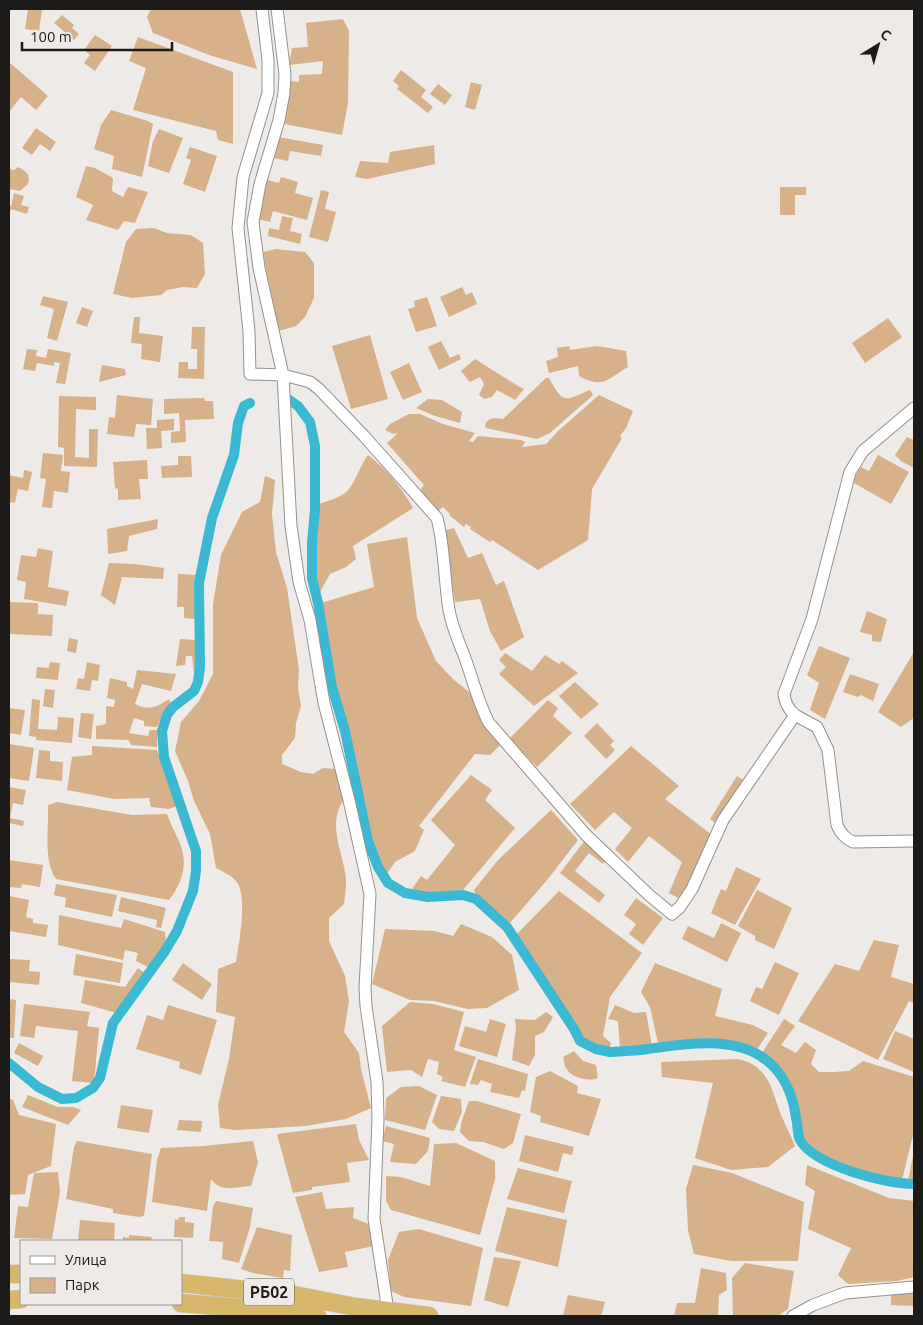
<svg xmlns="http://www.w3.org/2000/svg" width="923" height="1325" font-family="Ubuntu,sans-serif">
	<rect width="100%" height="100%" fill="#eeeae7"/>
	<!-- green -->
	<path fill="#d6b18a" d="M28 9 42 10 39 31 25 29Z
		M151 9H240L257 69 209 55 153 33 147 17Z
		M62 15 74 25 72 28 79 34 74 40 54 23Z
		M343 19 349 31 348 103 342 135 284 124 291 81 299 82V75L322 74 323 61 289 65 292 48 308 47 306 23Z
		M95 35 112 46 95 71 84 63 90 55 84 50Z
		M138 37 233 72V144L218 140 216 131 133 110 146 68 129 61Z
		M9 62 48 96 36 110 21 97 9 112Z
		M401 70 426 90 421 97 433 107 428 113 397 89 399 86 393 81Z
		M471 82 482 85 475 110 465 107Z
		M438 84 452 95 445 105 430 94Z
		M111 110 148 121 153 124 142 177 112 169 114 156 94 149 101 125Z
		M36 128 56 142 50 151 40 144 32 155 22 148Z
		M159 129 183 138 169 173 148 166 153 141Z
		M278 137 323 145 321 156 290 151 288 161 274 158Z
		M434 145 435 164 367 179 355 177 360 161 388 163 390 152Z
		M190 147 217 156 205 192 183 184 191 160 186 158Z
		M86 166 95 168 113 178 112 191 123 197 128 187 148 192 135 223 124 221 118 230 86 220 93 205 76 197Z
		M18 167C26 171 31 175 28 184L20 191 9 189V169L14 170Z
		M281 177 298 182 295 193 313 198 307 220 273 211 270 222 257 219 267 180 279 183Z
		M780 187H806V195H795V215H780Z
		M321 190 329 192 325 209 336 212 328 242 309 237Z
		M14 193 24 196 21 205 29 207 27 214 11 209 9 217V206H11Z
		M282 216 293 218 290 231 302 234 300 244 268 236 269 228 279 230Z
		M154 228 167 233 191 235 203 243 205 274 197 288 183 287 167 290 161 295 132 298 113 294 126 242 136 229Z
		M276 249 305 252 314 263V298L305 317 296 326 278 331 263 252Z
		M462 287 466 295 472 292 477 304 449 317 440 297Z
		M43 296 68 302 57 341 47 338 54 309 40 305Z
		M427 297 437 326 416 332 408 309 415 307 414 301Z
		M82 307 93 311 87 327 76 323Z
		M134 317H140L139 333 163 336 160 362 141 359 142 344 131 343Z
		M888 318 902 337 865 363 852 343Z
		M192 327H205L204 379 178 378 179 362H188V369H197V349H191Z
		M370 335 388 399 351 409 332 346Z
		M441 341 450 358 459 354 461 359 439 370 428 347Z
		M569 346 570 350 597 346 626 351 628 367C606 380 603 389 579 376L578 366 549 373 546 361 558 357 557 348Z
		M27 349 37 350 36 356 46 358 48 349 71 353 65 384 56 383 60 363 54 362V366L37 363 35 371 23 369Z
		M475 359 518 386 524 389 515 400 497 390 492 397 484 399 479 395 484 384 480 377 470 382 461 371Z
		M409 363 422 392 403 400 390 372Z
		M102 365 125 369 126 375 99 382Z
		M546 378H549C564 406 565 400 590 390L593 395 550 433 537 439 486 428 485 425C488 417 496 418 503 419Z
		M117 395 153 399 151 425 136 424 134 437 107 434 109 417 115 418Z
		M599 395 633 411 626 428 620 436 622 438 592 489 588 540 538 570 492 540 490 542 470 529 471 527 466 524 464 527 449 515 450 514 443 507 438 511 418 493 424 485 387 443 398 433 393 434 385 430 390 424 409 414H420L443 424 475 433 469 441 473 442 478 436 521 440 525 442 522 447 546 444 558 431Z
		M59 396 96 397V410L76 409 75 457 89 458V429H98L97 467 64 466V448L58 447Z
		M204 398 205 401H213L214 419 185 420 186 442 171 443V432L180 431 179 413 164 414V399Z
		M428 399 442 400 462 412 460 423 435 416 416 408Z
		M174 419V430L161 431 162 448 147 449 146 428H157V420Z
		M907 437 914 440V468L901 461 895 455Z
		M43 453 63 455 61 471 70 472 68 493 54 491 52 508 42 507 46 479 40 478Z
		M368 455C389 471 400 486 413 508L353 546 356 559 346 567 330 574 320 592C312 564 315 533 319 504 328 501 338 498 345 493 355 485 360 465 368 455Z
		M878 455 909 472 891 504 852 482 861 467 869 471Z
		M178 456H191L192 477 162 478 161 466 178 465Z
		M147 460 148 479H139L141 499 118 500V489L115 488 113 462Z
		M24 470 32 472 28 491 18 489 15 503 9 502V475L23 478Z
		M265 476 275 480 272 514 276 552 287 588 299 670 298 688 301 706 296 723 295 738 282 755V764L301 772 313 774 323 768 337 769 344 799C326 826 344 853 346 880 346 888 345 896 344 904L329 918V941L345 976 349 1001 344 1032 359 1053 361 1069 371 1108 346 1119 306 1126 236 1130 220 1128 218 1105 229 1059 235 1017 216 1012 218 969 236 962C239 945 247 899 238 884 234 876 223 872 216 868L210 834 194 801 188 781 175 751 181 722 199 701 213 674V604L221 555 242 512 260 502Z
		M158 519 157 529 129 536 127 551 108 554 107 529Z
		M454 528 468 558 482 553 496 585 504 581 524 637 501 651 490 631 480 599 455 602 443 531Z
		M407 537 417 618 436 661 453 679 473 695 502 743 490 755 475 754 419 826 424 830 415 851 395 862 386 875 379 866 371 840 348 731 335 686 321 603 374 587 367 544Z
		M38 548 53 551 48 587 69 591 66 606 24 599 26 582 17 580 21 555 36 557Z
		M109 563 135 564 164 568 163 579 122 577 115 605 101 595Z
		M178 574 197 575 196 619 184 618V607H177Z
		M9 602 38 603V614L53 615 52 636 9 634Z
		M867 611 887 619 881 642 872 641V635L860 632Z
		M69 638 78 640 76 653 67 651Z
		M180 639 197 640 198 674H194L192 656H186L185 665 176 666Z
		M819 646 850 658 825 719 810 710 819 683 807 675Z
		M914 652V718L901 727 878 712Z
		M505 653 532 671 545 655 559 664 562 661 578 673 534 706 499 674 506 667 499 660Z
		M50 662 60 663 58 680 36 678 37 667 49 668Z
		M87 662 100 665 98 681 92 680 90 691 76 689 78 678 84 679Z
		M137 670 176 674 171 691 142 684 135 704C149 711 157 707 169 699L172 705 163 713 157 727 144 726V721L134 718 129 733 148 736 150 730H157V747L131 745 129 740 96 739V726L106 724V706L114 707 115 700 107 698 110 678 127 682V686L133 689Z
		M850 674 879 684 873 701 861 695 858 697 843 692Z
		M575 682 599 704 581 719 559 696Z
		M45 689 55 690 53 708 43 706Z
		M32 699 40 700 38 729 57 730 58 717 74 718 72 743 36 740V737L29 736Z
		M548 700 558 708 553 716 572 733 537 767 509 739Z
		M9 708 25 710 21 735 9 733Z
		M81 713 94 714 91 739 78 737Z
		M597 723 614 741 610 745 615 750 606 759 584 736Z
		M9 744 34 748 29 781 9 778Z
		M92 746 157 750 169 786 177 806 169 809 151 807 149 798 114 799 67 790 72 757 92 755Z
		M631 746 679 786 665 799 712 835 695 873 680 899 669 893 682 862 649 836 628 862 615 849 632 828 614 812 595 830 570 804Z
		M39 750 50 751V761L63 762 62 781 36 778Z
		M471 775 492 790 485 800 515 828 463 890 424 893 412 889 421 876 427 880 455 845 431 820Z
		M737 776 745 781 718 825 710 819Z
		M9 787 26 790 23 805 13 803 10 818 24 821 23 826 9 823Z
		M57 802 132 815 167 814C171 826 177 835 181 846 188 867 181 884 169 900L56 879C43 861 49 827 48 805Z
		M551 810 578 840 548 879 509 924 477 897 474 890 498 860Z
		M586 839 609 857 603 864 589 853 575 871 605 895 599 903 560 873Z
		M9 860 43 865 40 887 22 884 21 888 9 887Z
		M736 867 761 879 735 925 711 913 721 889 726 891Z
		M56 884 117 895 112 917 65 907 66 898 54 895Z
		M757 890 792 908 774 949 755 940V936L738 926Z
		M559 891 642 953 610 997 603 1036 611 1043 609 1049 606 1050 597 1048 581 1040 576 1028 525 951 517 934Z
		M9 896 29 900 26 917 33 919V923L48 925 46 937 9 931Z
		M121 897 166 908 161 928 156 927 157 920 118 911Z
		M636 898 663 918 643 945 629 934 636 924 624 915Z
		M59 915 121 928 124 919 165 932 166 944 148 967 136 961 138 953 125 950 123 960 58 945Z
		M721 923 741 933 727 962 682 939 688 926 714 938Z
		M461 924 492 937 512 955 519 990 487 1008 468 1009 434 1001 410 1000 372 984 385 929 435 931 453 936Z
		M874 940 899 945 891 977 914 984V1003L909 1001 878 1060 798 1021 835 964 859 971Z
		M76 954 123 963 120 983 73 975Z
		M9 959 30 960 29 971 40 972 39 985 9 982Z
		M775 962 799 973 779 1015 750 1001 756 987 762 989Z
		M183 963 212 984 202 1000 172 980Z
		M655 963 722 989 715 1016 753 1025 768 1033 756 1051C724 1039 692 1039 658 1043L650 1007 641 992Z
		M138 968 146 974 131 994 120 1014 81 1003 85 980 125 987Z
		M9 999 16 1000 14 1038H9Z
		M410 1002 433 1004 464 1012 454 1050 476 1057 465 1087 441 1081 443 1077 437 1074 439 1062 428 1059 422 1077 411 1070 387 1072 382 1026Z
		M24 1004 90 1012 87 1026 99 1028 94 1083 72 1081 78 1031 36 1026 34 1038 20 1036Z
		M168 1005 217 1020 201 1075 179 1068 180 1062 136 1049 147 1015 163 1020Z
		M615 1005 634 1013 646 1012 652 1046 620 1049 618 1021 608 1019Z
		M546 1012 553 1017 544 1032 535 1036V1055L529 1066 512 1060 516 1027 515 1019 535 1020Z
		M490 1019 506 1024 497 1057 459 1046 465 1026 486 1032Z
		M784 1019 795 1026 781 1045 796 1053 805 1042 816 1050 811 1064 819 1072H834L849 1071 863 1061 914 1077V1131L902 1180 844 1168 818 1153 803 1137 791 1086 779 1069 762 1053Z
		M895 1031 914 1039V1072L883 1059Z
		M19 1043 43 1056 38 1066 14 1053Z
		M574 1051 583 1061 596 1065 598 1078C589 1082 571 1078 566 1068 564 1065 564 1060 563 1057Z
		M478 1059 528 1074 525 1091 522 1090 519 1098 490 1092 492 1084 481 1080 478 1085 470 1084Z
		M737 1059C770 1065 771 1090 782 1117 786 1127 791 1136 795 1146L768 1167 731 1170 695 1158 713 1083 662 1077 661 1062Z
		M550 1071 578 1086 577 1093 601 1099 589 1136 540 1122 541 1116 530 1112 536 1077Z
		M419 1086 437 1095 425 1130 385 1120 386 1098 401 1087Z
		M28 1095 58 1107H73L81 1110 68 1125 22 1107Z
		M441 1096 461 1099 462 1112 454 1131 439 1129 432 1122Z
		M9 1098 13 1100 19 1115 56 1124 51 1166 28 1175 25 1194 9 1195Z
		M469 1101H477L521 1114 513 1143 504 1149 483 1142 469 1141 460 1132 462 1120Z
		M121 1105 153 1110 149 1133 117 1128Z
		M179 1120 202 1121 201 1132 177 1130Z
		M356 1124 359 1140 369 1160 347 1163 350 1182 312 1187V1190L293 1193 277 1134Z
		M386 1126 430 1138 428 1151 416 1164 390 1162 394 1144 382 1141Z
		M525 1135 574 1147 572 1155 563 1153 558 1172 519 1161Z
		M77 1141 152 1154 144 1216 139 1217 113 1213V1209L66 1199 74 1147Z
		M253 1141 258 1162 251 1186C235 1187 221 1193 211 1179L207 1211 152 1202 157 1160 161 1148 203 1146Z
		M456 1143 495 1161V1179L480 1235 391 1210 386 1201V1176L401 1177 430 1186 434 1144Z
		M914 1151V1182L908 1181Z
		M693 1165 732 1173 804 1202 798 1261H731L694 1254 688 1231 686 1189Z
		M807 1165 889 1198 914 1201V1277L897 1281 848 1284 838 1275 851 1248 808 1229 815 1191 805 1185Z
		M518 1168 572 1181 564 1213 507 1199Z
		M58 1172 60 1192 52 1239 14 1238 18 1206 28 1207 34 1173Z
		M322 1192 326 1209 354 1207 353 1218 371 1225 374 1246 345 1252 348 1267 319 1272 295 1197Z
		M216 1201 253 1208 250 1227 239 1263 222 1259 223 1242 209 1241 213 1207Z
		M507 1207 567 1220 558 1267 495 1251Z
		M179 1217H185V1222L194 1223 193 1238 174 1237 175 1219 178 1220Z
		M80 1220 115 1223 114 1241H78Z
		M257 1227 292 1235 290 1271 284 1270 283 1278 253 1273 241 1269Z
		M419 1229 483 1248 471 1306 404 1297 391 1291 388 1260 399 1232Z
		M129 1235 152 1237 151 1241H123V1237L129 1238Z
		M494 1257 521 1261 508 1307 484 1300Z
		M745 1263 794 1271 788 1309 778 1316H733L732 1278Z
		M701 1268 726 1273 727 1290 719 1295 718 1316H674L677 1303H695Z
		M914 1291V1306L891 1305V1292Z
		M568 1295 605 1302 601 1316H563Z"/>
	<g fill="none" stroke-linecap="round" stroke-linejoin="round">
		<!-- canal -->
		<path stroke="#3cb9d2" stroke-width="10" d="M288 399 298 406 310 422 315 446V509L312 543V578L318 603 332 687 345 731 368 841 378 867 388 883 405 893 428 897 463 895 476 899 507 927 574 1029 580 1041 596 1049 610 1052C622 1051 635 1051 648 1049 683 1044 731 1036 762 1057 783 1071 793 1095 796 1118 798 1124 797 1135 800 1140 815 1166 886 1184 914 1184
			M9 1063 38 1087 62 1099 76 1098 93 1088 100 1078 113 1023 165 951 177 931 193 891 196 871V851L164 757 162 731 167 715 173 707 194 691 198 682 200 667 199 583 212 518 234 455 238 423 244 406 250 403"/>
		<defs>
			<path id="minor" d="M262 9 268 60V93L243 177 238 228 249 331 250 374 283 375 259 268 253 222 260 184 279 120 284 93 285 74 277 9
				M795 715C788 709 785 703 784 694L812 619 850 472 863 451 914 408
				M388 1311 374 1219 378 1119 377 1082 366 1006 365 988 370 894 349 800 324 703 310 620 299 582 291 526 283 375 310 382 319 389 364 436 437 518C445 549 444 579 449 610 452 627 459 642 465 658 473 680 478 702 489 723L586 835 649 895 672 914 680 907 692 889 723 820 795 715 817 727 828 750 837 825C841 834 845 838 853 842L914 841
				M793 1316 813 1305 845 1293 914 1287"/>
			<path id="trunk" d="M9 1274H21
				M181 1283 294 1295 356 1307 429 1316
				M9 1300 21 1299
				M181 1303 290 1312 317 1316"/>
		</defs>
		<!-- minor casing -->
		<use href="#minor" stroke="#96928f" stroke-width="13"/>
		<!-- trunk casing -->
		<use href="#trunk" stroke="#c9c8c8" stroke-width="19"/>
		<!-- minor -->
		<use href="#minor" stroke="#fff" stroke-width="11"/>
		<!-- trunk -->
		<use href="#trunk" stroke="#d7b76c" stroke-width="18"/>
	</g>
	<g text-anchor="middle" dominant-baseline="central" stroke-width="4" stroke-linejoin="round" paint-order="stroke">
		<!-- shield labels -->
		<rect fill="#eeeae7" stroke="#5c5958" stroke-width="1" x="244" y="1278.5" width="50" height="27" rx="4"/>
		<g font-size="16" font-weight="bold" fill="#1d1b1a">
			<text x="269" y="1292">РБ02</text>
		</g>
	</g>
	<!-- border -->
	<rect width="923" height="1325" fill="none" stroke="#1d1b1a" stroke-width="20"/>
	<!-- legend -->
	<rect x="20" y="1240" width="162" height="65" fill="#eeeae7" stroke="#9a9795"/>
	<rect x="30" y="1256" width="25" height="8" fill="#ffffff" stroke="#9a9795"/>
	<text x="65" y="1265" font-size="15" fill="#1d1b1a">Улица</text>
	<rect x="30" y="1278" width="25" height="15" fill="#d6b18a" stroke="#9a9795"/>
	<text x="65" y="1290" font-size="15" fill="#1d1b1a">Парк</text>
	<!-- north arrow -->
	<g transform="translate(878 45) rotate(37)" stroke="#eeeae7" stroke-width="4" paint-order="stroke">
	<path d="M0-4L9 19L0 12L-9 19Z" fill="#1d1b1a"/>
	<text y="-8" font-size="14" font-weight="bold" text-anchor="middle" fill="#1d1b1a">С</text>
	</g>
	<!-- scale -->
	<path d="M22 42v8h150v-8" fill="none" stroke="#1d1b1a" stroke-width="2.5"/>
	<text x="30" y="42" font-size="15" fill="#1d1b1a" stroke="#eeeae7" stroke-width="4" paint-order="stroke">100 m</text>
</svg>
